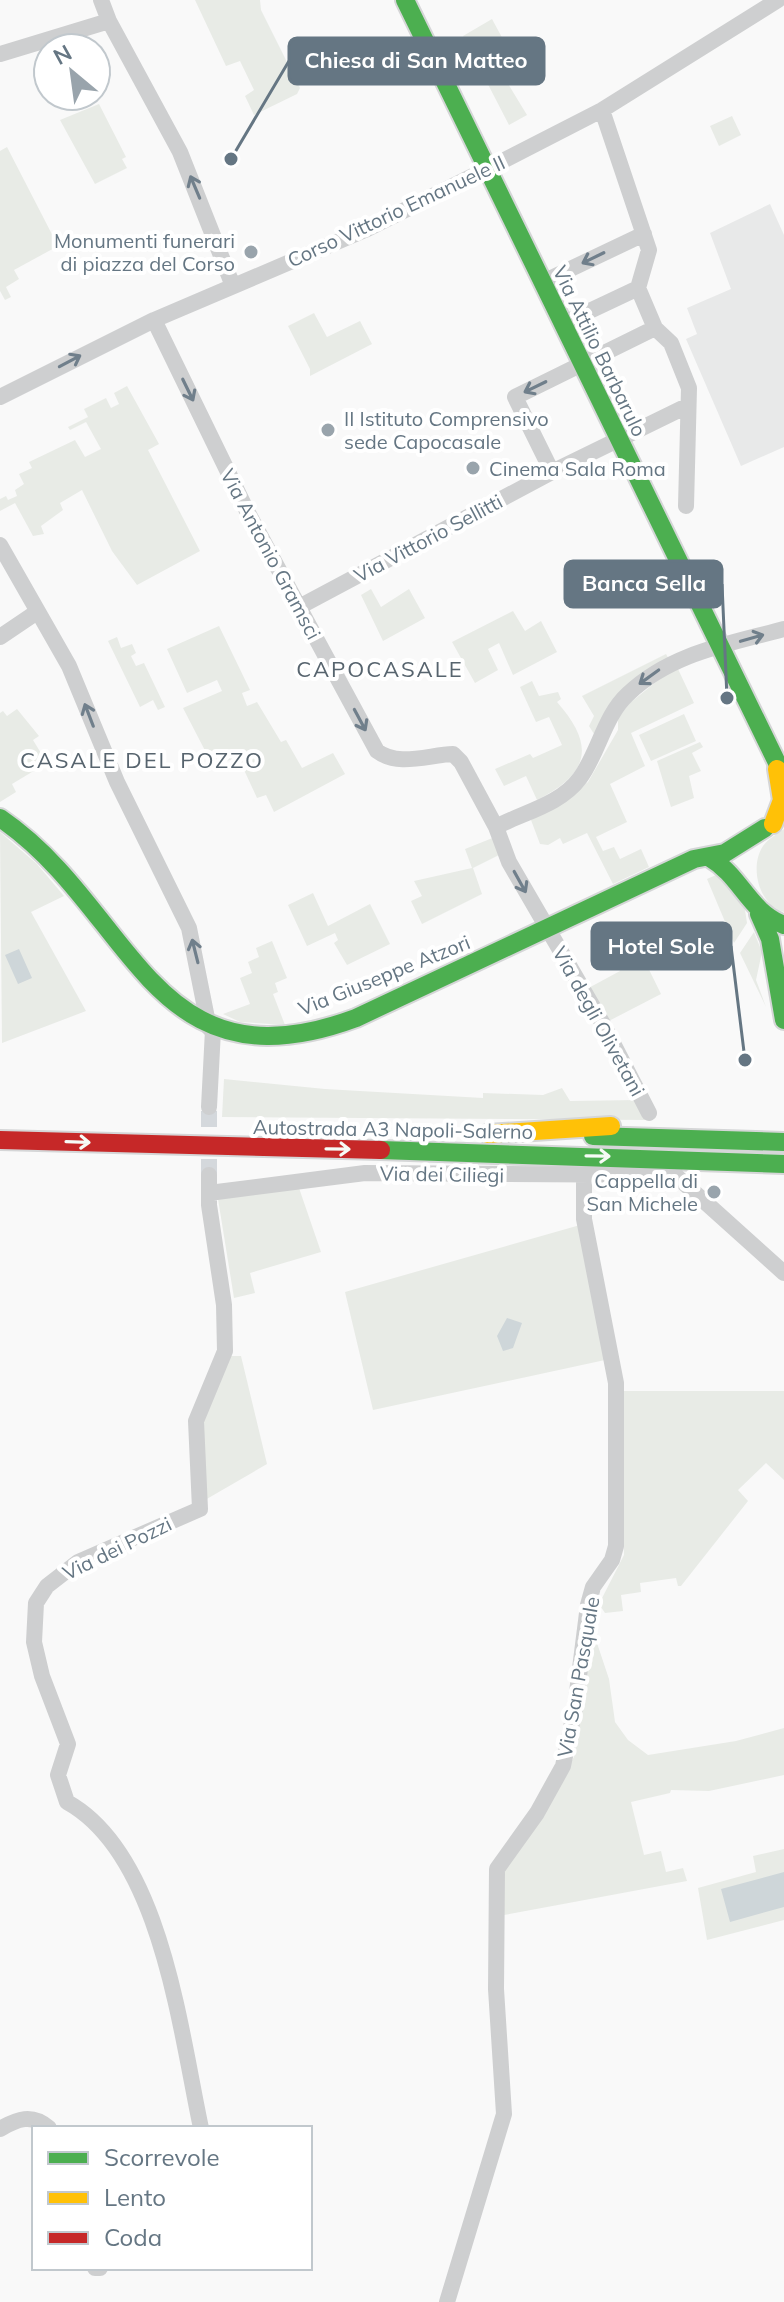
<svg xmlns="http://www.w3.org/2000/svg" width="784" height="2302" font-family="Mulish,sans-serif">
	<rect width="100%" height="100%" fill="#f9f9f9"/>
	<!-- built -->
	<path fill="#e8e9e9" d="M770 204 784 235V447L741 466 686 339 697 334 687 308 731 289 710 233Z"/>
	<!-- green -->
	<path fill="#e8ebe6" d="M195 0H260L261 10 300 88 297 94 254 115 245 96 254 90 240 61 226 66Z
		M492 19 519 69 515 71 510 63 499 69 527 115 509 125 463 36Z
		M99 104 126 157 122 159 127 168 95 184 60 120Z
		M732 116 741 135 719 146 710 126Z
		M7 147 58 246 14 270 19 279 6 287 11 297 5 300 0 291V151Z
		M314 313 327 337 360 321 372 344 310 376V369L288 326Z
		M127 386 159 444 148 450 200 551 137 585 112 551 82 490 60 503 63 510 41 526 44 534 33 536 15 503 0 511V499L6 496 8 500 17 496 15 490 24 484 19 474 32 468 29 462 75 440 85 457 101 449 86 422 70 430 68 427 88 417 84 409 106 398 111 408 119 404 114 393Z
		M371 589 381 607 409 589 425 618 383 641 361 595Z
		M513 611 525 631 541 621 557 652 513 675 499 643 488 649 498 670 475 683 452 642Z
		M219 626 250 690 242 693 247 706 257 702 281 742 286 740 302 768 333 753 345 774 274 812 266 795 257 798 238 757 213 766 183 708 222 691 217 680 187 693 167 649Z
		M117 637 121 648 132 644 136 653 131 656 136 666 144 663 165 707 158 710 153 700 140 707 108 641Z
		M666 654 671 663 639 684 599 742 589 726 594 716 582 696Z
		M678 669 694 703 631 733 645 766 610 784 627 822 596 837 603 851 614 847 620 859 641 849 649 867 613 884 587 833 563 844 560 838 548 845 540 844 531 820 564 801 588 782 618 730V718L630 703 662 677Z
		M532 681 539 696 558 692 561 699 557 702C596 746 589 774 537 800L526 776 504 786 495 769 530 754 533 758 562 745 549 717 536 722 520 687Z
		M17 709 39 736 33 740 47 763 12 784 16 792 0 802V713L3 711 7 716Z
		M684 714 696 741 651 761 639 735Z
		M700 742 703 747 692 753 701 771 689 776 694 798 671 807 657 761Z
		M784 829V912C759 905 749 867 763 846 768 839 777 834 784 829Z
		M0 832 37 864 64 896 31 912 86 1011 2 1043Z
		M495 837 501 854 473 868 482 894 422 924 411 901 422 896 414 881 472 868 465 849Z
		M716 875 724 877 745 910 747 923 734 943 707 879Z
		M313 893 328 926 370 904 390 944 347 965 334 943 338 940 335 933 307 946 288 905Z
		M754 932 762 952 756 980 766 1007 740 953Z
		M631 933 661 994 603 1024 583 991 620 971 606 944Z
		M272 941 287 978 275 983 278 992 273 994 285 1025 240 1022 223 1014 250 1004 240 978 252 973 248 962 259 957 256 948Z
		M224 1079 325 1089 483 1098V1093L543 1095 562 1088 570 1101 637 1100 647 1120 222 1117Z
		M299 1188 321 1252 250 1273 255 1293 234 1298 218 1199Z
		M580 1225 605 1360 373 1410 345 1292Z
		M229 1356H241L267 1464 205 1500 201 1422Z
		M622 1391H784V1480L766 1463 738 1490 748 1501 681 1586H678L676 1578 640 1583 641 1592 621 1595 623 1611 605 1613 599 1604 624 1555Z
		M591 1625 609 1679 615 1722 628 1740 648 1755 736 1741 784 1728V1775L709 1791 671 1790 670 1793 631 1802 644 1855 661 1851 666 1872 683 1868 687 1881 504 1915V1872L574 1757Z
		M784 1849V1920L707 1940 698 1888 756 1872 753 1856Z"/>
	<!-- water -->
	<path fill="#ced6d9" d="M19 949 32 978 18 984 5 955Z
		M507 1318 522 1323 513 1348 503 1351 497 1336Z
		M784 1872V1907L730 1922 721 1889Z"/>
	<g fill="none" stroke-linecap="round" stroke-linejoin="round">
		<!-- street-tunnel -->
		<path stroke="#d4d8dc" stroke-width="16" stroke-dasharray="16 8" stroke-linecap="butt" d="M209 1175V1107"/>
		<defs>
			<path id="fast" d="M405 0 784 777
				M0 818C135 910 150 1094 356 1018L694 859 725 853 765 828
				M710 858C741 876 749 912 784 925
				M759 914 770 939 784 1020
				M593 1136 784 1142
				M381 1150 784 1164"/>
			<path id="slow" d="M773 824 782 800 777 769
				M488 1134 611 1126"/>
			<path id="jam" d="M0 1140 381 1150"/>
		</defs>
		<!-- fast casing -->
		<use href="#fast" stroke="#d5d6d7" stroke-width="22"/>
		<!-- slow casing -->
		<use href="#slow" stroke="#d5d6d7" stroke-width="22"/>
		<!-- jam casing -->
		<use href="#jam" stroke="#d5d6d7" stroke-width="22"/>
		<!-- street -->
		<path stroke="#cecfd0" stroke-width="16" d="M101 0 109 21 180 152 233 286
			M0 54 109 21
			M602 110 649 250 638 288 655 328 671 343 689 388 686 506
			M543 282 644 234
			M154 320 247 511 377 751C398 767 428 755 453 754L461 762 496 827 509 862 603 1024 649 1113
			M562 324 634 290
			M0 397 154 320 365 230 489 168 602 110 778 0
			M552 472 515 397 655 328
			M0 545 69 666 117 782 189 928 209 1028
			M299 607 552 472 687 406
			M0 637 37 612
			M496 827C524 812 560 805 580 778 599 752 604 716 628 694 671 653 729 644 784 629
			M209 1107 213 1030
			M674 1168 675 1175 784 1273
			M209 1193 365 1173 675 1175
			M201 2128C180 2030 161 1854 67 1802L58 1775 68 1744 42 1676 34 1642 36 1603 47 1586 78 1562 200 1509 196 1421 225 1351 224 1305 209 1205V1175
			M0 2129C17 2119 32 2113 49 2128
			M95 2268H100
			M447 2302 504 2114 496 1989 497 1869 537 1813 563 1766 575 1708 588 1605 593 1587 612 1560 616 1546V1383L584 1219V1177"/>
		<!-- fast -->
		<use href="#fast" stroke="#4caf50" stroke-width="18"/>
		<!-- slow -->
		<use href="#slow" stroke="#ffc107" stroke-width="18"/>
		<!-- jam -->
		<use href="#jam" stroke="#c62828" stroke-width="18"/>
	</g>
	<!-- one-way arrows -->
	<defs><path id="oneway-shaft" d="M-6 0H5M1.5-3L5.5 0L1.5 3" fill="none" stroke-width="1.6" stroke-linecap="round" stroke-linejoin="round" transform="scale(2)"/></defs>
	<g stroke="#707f8b">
		<use href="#oneway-shaft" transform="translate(195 187) rotate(-113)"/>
		<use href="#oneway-shaft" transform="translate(593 258) rotate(154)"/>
		<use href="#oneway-shaft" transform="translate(70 361) rotate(-28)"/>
		<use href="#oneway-shaft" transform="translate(535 387) rotate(154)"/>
		<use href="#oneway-shaft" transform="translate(188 390) rotate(64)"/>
		<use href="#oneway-shaft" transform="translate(752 638) rotate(-16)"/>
		<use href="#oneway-shaft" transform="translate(649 677) rotate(144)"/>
		<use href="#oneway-shaft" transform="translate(89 715) rotate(-111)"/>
		<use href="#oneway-shaft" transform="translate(360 720) rotate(62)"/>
		<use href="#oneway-shaft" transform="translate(520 882) rotate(61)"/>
		<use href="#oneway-shaft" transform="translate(195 951) rotate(-104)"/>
	</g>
	<g stroke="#f6fbf6">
		<use href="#oneway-shaft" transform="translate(78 1142) rotate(2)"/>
		<use href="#oneway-shaft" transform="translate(338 1149) rotate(1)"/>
		<use href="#oneway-shaft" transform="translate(598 1156) rotate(1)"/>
	</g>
	<!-- markers -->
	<g fill="#99a4ac" stroke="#fff" stroke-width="3">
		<circle cx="251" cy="252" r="8"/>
		<circle cx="328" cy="430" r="8"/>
		<circle cx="473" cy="468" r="8"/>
		<circle cx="714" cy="1192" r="8"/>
	</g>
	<g text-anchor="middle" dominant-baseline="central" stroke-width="8" stroke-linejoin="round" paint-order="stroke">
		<!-- street labels -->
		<g font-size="20" fill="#657683" stroke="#fff">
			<text transform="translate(396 211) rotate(-25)">Corso Vittorio Emanuele II</text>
			<text transform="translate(600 351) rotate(64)">Via Attilio Barbarulo</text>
			<text transform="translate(428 538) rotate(-28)">Via Vittorio Sellitti</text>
			<text transform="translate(271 554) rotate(62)">Via Antonio Gramsci</text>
			<text transform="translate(384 975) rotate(-22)">Via Giuseppe Atzori</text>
			<text transform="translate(599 1021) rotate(61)">Via degli Olivetani</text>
			<text transform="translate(393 1129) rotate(1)">Autostrada A3 Napoli-Salerno</text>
			<text transform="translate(442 1174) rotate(1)">Via dei Ciliegi</text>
			<text transform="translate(117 1548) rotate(-26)">Via dei Pozzi</text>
			<text transform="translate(578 1677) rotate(-80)">Via San Pasquale</text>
		</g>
		<!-- poi labels -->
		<g font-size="20" fill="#657683" stroke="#fff" text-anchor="end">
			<text x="235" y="240">Monumenti funerari<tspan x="235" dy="23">di piazza del Corso</tspan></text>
			<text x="344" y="418" text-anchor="start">II Istituto Comprensivo<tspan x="344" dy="23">sede Capocasale</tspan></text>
			<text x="489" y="468" text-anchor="start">Cinema Sala Roma</text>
			<text x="698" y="1180">Cappella di<tspan x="698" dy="23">San Michele</tspan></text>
		</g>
		<!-- neighbourhood labels -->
		<g font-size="22" letter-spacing="2" fill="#57646e" stroke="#fff">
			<text x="380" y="669">CAPOCASALE</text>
			<text x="142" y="760">CASALE DEL POZZO</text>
		</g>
	</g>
	<!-- callouts -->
	<path fill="none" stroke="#657683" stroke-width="3" d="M231 159L289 61M727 698L722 584M745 1060L731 946"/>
	<g fill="#657683" stroke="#fff" stroke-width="3">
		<circle cx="231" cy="159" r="8"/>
		<circle cx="727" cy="698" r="8"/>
		<circle cx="745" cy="1060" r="8"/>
	</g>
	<g fill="#657683" stroke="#657683" stroke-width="3">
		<rect x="289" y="38" width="255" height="46" rx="8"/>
		<rect x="565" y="561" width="157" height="46" rx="8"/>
		<rect x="592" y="923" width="139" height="46" rx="8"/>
	</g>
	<g font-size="22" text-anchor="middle" font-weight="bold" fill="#fff">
		<text x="416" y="68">Chiesa di San Matteo</text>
		<text x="644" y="591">Banca Sella</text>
		<text x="661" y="954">Hotel Sole</text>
	</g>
	<!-- legend -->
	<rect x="32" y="2126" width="280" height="144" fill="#ffffff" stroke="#c1c8cd" stroke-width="2"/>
	<rect x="48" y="2152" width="40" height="12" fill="#4caf50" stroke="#c1c8cd" stroke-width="2"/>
	<text x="104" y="2166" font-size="24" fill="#657683">Scorrevole</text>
	<rect x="48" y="2192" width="40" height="12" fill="#ffc107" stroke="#c1c8cd" stroke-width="2"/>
	<text x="104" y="2206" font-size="24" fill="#657683">Lento</text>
	<rect x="48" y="2232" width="40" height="12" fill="#c62828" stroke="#c1c8cd" stroke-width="2"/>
	<text x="104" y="2246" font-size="24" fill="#657683">Coda</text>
	<!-- north arrow -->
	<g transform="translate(72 72) rotate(331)"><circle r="38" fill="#ffffff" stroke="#c1c8cd" stroke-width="2"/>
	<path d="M0-6L14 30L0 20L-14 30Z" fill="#99a4ac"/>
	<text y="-12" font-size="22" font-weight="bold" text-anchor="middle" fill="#657683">N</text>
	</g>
</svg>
